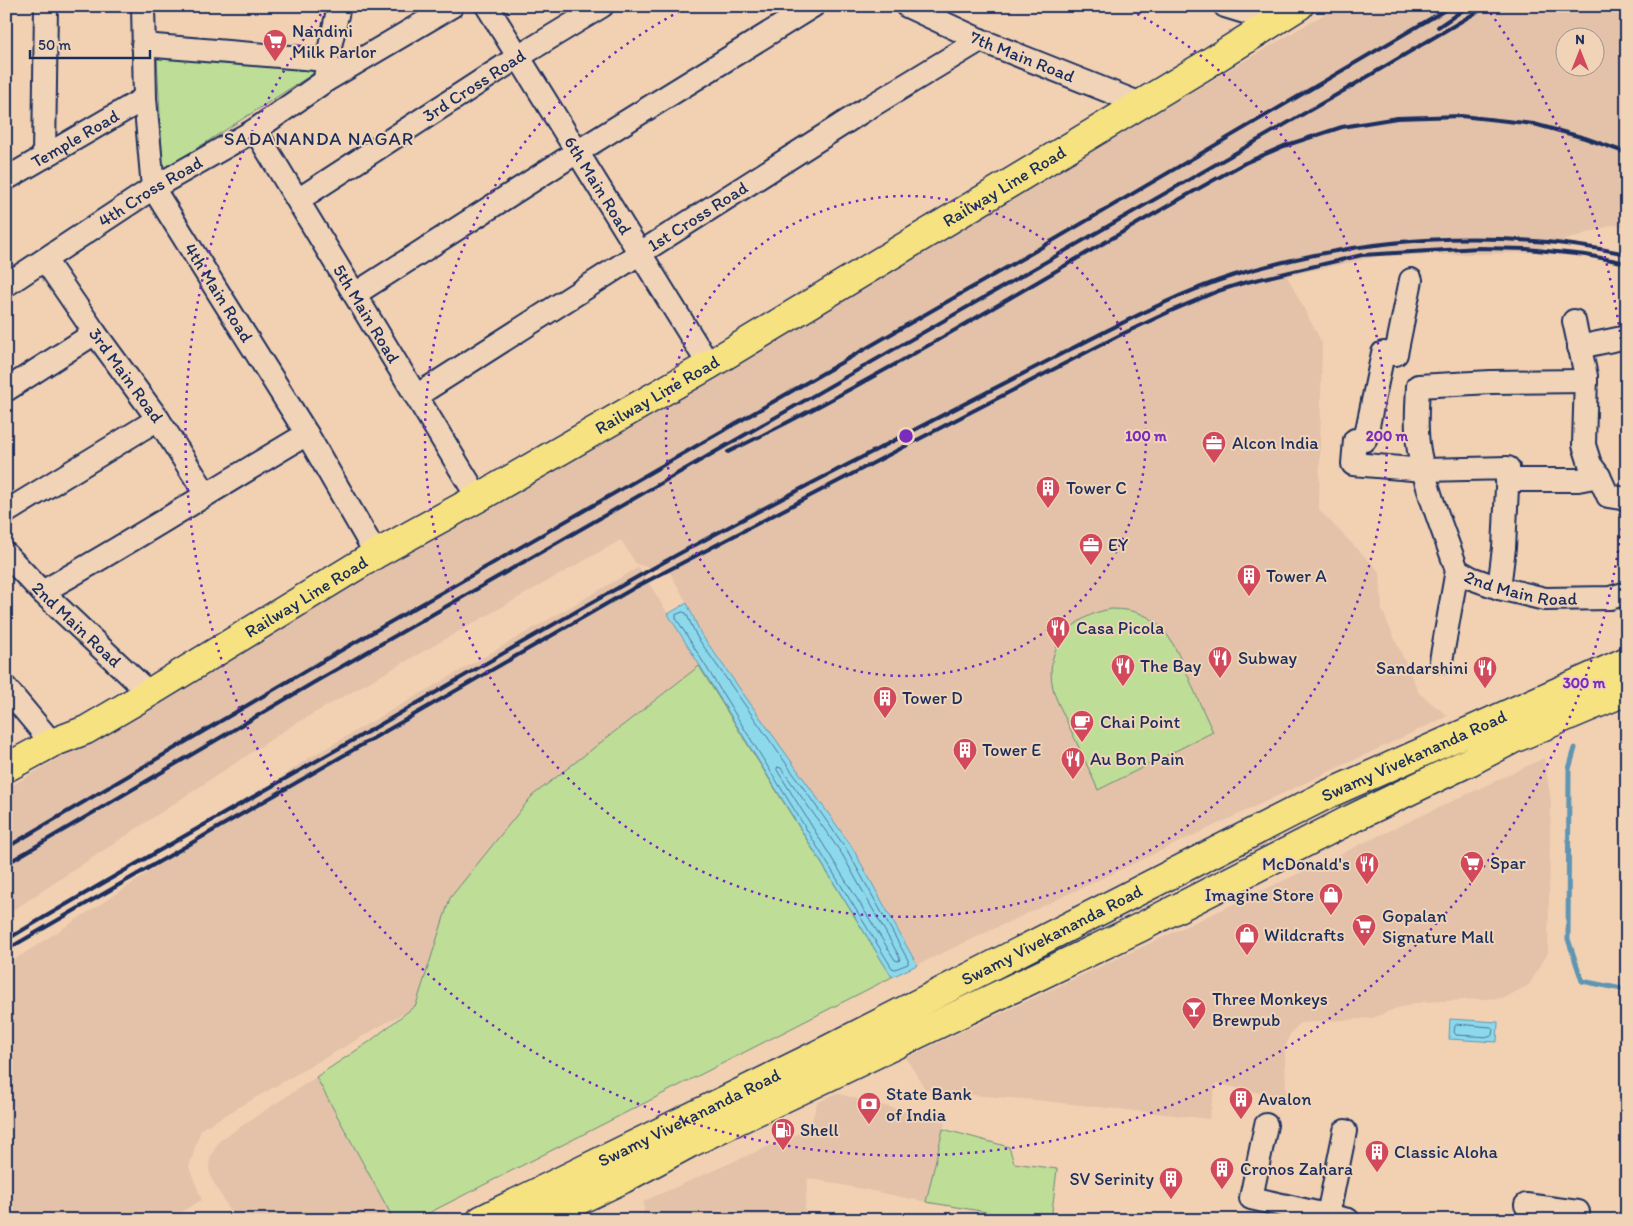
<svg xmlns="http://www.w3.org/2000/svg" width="1633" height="1226" font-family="Itim,sans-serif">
	<rect width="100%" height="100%" fill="#f2d1b3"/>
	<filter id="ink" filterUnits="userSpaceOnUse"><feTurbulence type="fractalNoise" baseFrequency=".02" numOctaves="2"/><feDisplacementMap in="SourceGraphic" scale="10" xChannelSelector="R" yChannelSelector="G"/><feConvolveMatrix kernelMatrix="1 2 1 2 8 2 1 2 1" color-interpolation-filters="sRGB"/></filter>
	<g filter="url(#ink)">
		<!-- built -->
		<path fill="#e3c2a9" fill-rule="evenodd" d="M1338 6H1627V227L1612 225 1526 253 1380 256 1287 276 1322 343 1319 510 1380 572 1382 610 1419 693 1448 716 917 965 852 847 701 634 687 603 670 573 636 564 621 540 293 725 6 915V789ZM1566 38H1596V68H1566Z
			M639 567 892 977 415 1220H235L211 1178 209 1167 210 1158 219 1141 369 1042 412 1008 201 1129 189 1167 202 1200 167 1220H6V965L133 883 307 759Z
			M1544 758 1551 800 1548 953 1529 985 1504 998 1424 1002 1397 1008 1373 1018 1300 1023 1290 1034 1285 1048 1286 1099 1216 1083 1209 1119 1034 1100 947 1093 925 1089 906 1058Z
			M836 1093 945 1122 926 1202 808 1178 804 1220H643L644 1201 810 1128 817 1103Z"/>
		<!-- green -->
		<path fill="#bedd96" stroke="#6c867a" d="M157 58 322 68 163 170Z
			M1111 609C1160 609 1171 637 1188 676 1196 695 1204 713 1213 732L1098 790C1088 767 1077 743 1066 720 1062 710 1055 699 1053 688 1043 647 1073 615 1111 609Z
			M699 666 892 977 415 1220H394L316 1077 369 1042 416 1005 450 898 532 796Z
			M943 1129 1009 1147 1014 1163 1057 1169 1051 1220H1035L926 1202Z"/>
		<!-- water -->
		<path fill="#8dd9ec" stroke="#5f95b3" d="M687 603 701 634 852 847 917 965 892 977 668 614Z
			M1450 1019 1498 1022 1497 1042 1449 1039Z"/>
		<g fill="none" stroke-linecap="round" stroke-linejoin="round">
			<!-- shore -->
			<path stroke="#497397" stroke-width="1" d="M683 612 686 613 697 637 847 850 908 960V964L895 969 892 968 676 618V615Z
				M778 767 781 768 842 854 900 958 899 961 895 960 777 770Z
				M1457 1024 1491 1027 1493 1029 1492 1035 1490 1037 1456 1035 1454 1032 1455 1026Z"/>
			<!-- stream -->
			<path stroke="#5f95b3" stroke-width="5" d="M1575 748 1569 769 1568 939 1582 981 1627 990"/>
			<defs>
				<g id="minor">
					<path id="s1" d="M143 6 145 98 153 188 307 434 376 554"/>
					<path id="s2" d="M487 6 709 365"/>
					<path id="s3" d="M907 6 980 40 1141 104"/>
					<path d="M1225 6 1274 21"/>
					<path d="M143 45 327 60 325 81"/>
					<path d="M327 60 339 6"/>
					<path id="s4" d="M255 130 478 498"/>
					<path d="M44 157 46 6"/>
					<path id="s5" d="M6 179 145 98"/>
					<path id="s6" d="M298 200 518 57 602 6"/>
					<path id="s7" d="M45 260 95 333 158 419 206 494"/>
					<path d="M1411 280 1396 354 1383 353 1365 440H1355L1353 464 1424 470 1508 468 1504 548 1499 588"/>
					<path id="s8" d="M6 285 153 188 255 130 325 81 452 6"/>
					<path d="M355 294 577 152 813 6"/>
					<path d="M1574 321 1586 376 1584 445 1590 464 1599 476 1608 496 1627 499"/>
					<path d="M1579 347 1627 337"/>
					<path id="s9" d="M1586 381 1491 382 1418 386C1417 408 1415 433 1420 456 1428 495 1444 532 1457 570L1471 578 1499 588 1545 599 1610 598 1627 593"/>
					<path d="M6 390 95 333"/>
					<path id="s10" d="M416 396 863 111 980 40"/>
					<path d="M1507 480H1578L1599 476"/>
					<path d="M6 512 158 419"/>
					<path id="s11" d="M6 554 42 592 149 693"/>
					<path d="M42 592C132 542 219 486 307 434"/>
					<path d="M1441 661 1457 570"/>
					<path d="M6 688 52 743"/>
					<path d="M1266 1125 1251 1198 1348 1220"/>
					<path d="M1526 1205 1578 1212 1577 1220"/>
					<path d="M1327 1220 1345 1131"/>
				</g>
				<g id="major">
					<path id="s12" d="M6 768 52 743 86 730 149 693 376 554 478 498 709 365 1202 67 1299 6"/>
					<path id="s13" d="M481 1220 827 1050 1326 795 1627 661"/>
					<path d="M537 1220 623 1179 690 1143 1141 927 1351 819 1469 762 1513 739 1627 691"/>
				</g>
			</defs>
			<!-- minor casing -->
			<use href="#minor" stroke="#1b2f5e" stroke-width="26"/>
			<!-- major casing -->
			<use href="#major" stroke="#1b2f5e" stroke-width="31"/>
			<!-- minor -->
			<use href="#minor" stroke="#f1d4b7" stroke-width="22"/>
			<!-- major -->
			<use href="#major" stroke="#f7e281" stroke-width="28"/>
			<!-- rail -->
			<path stroke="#1b2f5e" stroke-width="4" d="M1438 27 1469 6
				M728 452C906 367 1071 257 1245 163L1284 146 1342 127 1397 118 1461 116 1534 124 1585 138 1627 153
				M6 848 307 670 1030 254 1452 6
				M6 864 313 683 1345 90 1487 6
				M6 940C120 872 235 807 350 742 444 688 537 633 632 580 713 534 796 491 878 449 942 415 1007 382 1071 349 1124 322 1178 293 1235 275 1366 236 1492 227 1627 254
				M6 950 634 588 965 415 1118 336 1171 311 1218 291 1243 283 1362 255 1479 248 1527 249 1586 255 1627 263"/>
		</g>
	</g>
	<!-- distance rings -->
	<g fill="none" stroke="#7b2cbf" stroke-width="2.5" stroke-dasharray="2.5 5">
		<circle cx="906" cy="436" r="240"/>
		<path d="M1124 7A481 481 0 1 1 688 7"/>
		<path d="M1627 461A721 721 0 1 1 326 7M1486 7A721 721 0 0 1 1627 411"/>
	</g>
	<!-- icons -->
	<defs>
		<symbol id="supermarket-pin" viewBox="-11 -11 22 30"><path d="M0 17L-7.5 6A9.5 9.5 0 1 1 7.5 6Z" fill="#d1495b" stroke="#f1d4b7"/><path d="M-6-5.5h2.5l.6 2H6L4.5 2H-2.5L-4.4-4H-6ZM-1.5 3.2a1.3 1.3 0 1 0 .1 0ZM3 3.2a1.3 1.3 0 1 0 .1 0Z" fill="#fff"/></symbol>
		<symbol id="office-pin" viewBox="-11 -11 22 30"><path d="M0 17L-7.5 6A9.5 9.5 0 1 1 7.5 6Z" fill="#d1495b" stroke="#f1d4b7"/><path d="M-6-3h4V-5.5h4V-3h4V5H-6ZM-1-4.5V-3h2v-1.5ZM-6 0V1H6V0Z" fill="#fff"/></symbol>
		<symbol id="building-pin" viewBox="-11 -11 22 30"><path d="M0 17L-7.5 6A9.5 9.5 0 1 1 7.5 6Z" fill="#d1495b" stroke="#f1d4b7"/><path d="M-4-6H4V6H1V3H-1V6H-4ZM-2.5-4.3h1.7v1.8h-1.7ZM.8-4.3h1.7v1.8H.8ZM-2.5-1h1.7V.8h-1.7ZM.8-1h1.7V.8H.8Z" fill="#fff"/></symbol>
		<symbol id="restaurant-pin" viewBox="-11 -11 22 30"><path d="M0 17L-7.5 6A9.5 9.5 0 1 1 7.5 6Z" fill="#d1495b" stroke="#f1d4b7"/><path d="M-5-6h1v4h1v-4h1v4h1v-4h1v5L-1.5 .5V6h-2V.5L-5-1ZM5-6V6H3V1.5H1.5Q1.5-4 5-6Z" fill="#fff"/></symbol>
		<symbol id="cafe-pin" viewBox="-11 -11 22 30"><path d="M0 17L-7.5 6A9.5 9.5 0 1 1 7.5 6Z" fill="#d1495b" stroke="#f1d4b7"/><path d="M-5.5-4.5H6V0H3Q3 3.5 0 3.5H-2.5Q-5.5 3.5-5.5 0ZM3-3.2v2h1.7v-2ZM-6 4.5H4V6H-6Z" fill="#fff"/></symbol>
		<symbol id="shop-pin" viewBox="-11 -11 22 30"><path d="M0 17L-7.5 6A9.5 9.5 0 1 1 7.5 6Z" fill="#d1495b" stroke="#f1d4b7"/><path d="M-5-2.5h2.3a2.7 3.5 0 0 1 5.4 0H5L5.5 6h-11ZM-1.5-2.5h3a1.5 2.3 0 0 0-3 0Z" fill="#fff"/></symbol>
		<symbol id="bar-pin" viewBox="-11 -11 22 30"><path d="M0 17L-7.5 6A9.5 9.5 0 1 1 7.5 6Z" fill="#d1495b" stroke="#f1d4b7"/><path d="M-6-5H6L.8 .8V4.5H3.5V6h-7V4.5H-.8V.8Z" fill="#fff"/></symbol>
		<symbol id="bank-pin" viewBox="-11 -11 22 30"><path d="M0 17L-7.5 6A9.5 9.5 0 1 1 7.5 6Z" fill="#d1495b" stroke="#f1d4b7"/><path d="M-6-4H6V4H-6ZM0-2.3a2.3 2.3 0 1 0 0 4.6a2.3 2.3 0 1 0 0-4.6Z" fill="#fff"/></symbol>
		<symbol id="fuel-pin" viewBox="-11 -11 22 30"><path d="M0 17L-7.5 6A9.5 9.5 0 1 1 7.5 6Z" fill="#d1495b" stroke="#f1d4b7"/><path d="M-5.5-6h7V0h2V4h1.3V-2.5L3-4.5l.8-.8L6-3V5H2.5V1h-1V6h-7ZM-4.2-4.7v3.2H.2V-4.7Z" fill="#fff"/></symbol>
	</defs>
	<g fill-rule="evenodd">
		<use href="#supermarket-pin" x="261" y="27" width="28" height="38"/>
		<use href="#office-pin" x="1200" y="429" width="28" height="38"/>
		<use href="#building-pin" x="1034" y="474" width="28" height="38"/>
		<use href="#office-pin" x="1077" y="531" width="28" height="38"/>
		<use href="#building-pin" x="1235" y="562" width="28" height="38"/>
		<use href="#restaurant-pin" x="1044" y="614" width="28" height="38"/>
		<use href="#restaurant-pin" x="1206" y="644" width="28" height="38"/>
		<use href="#restaurant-pin" x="1109" y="652" width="28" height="38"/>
		<use href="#restaurant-pin" x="1471" y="654" width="28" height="38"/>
		<use href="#building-pin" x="871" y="684" width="28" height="38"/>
		<use href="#cafe-pin" x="1068" y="708" width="28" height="38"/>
		<use href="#building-pin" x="951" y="736" width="28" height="38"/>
		<use href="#restaurant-pin" x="1059" y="745" width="28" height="38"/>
		<use href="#supermarket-pin" x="1458" y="849" width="28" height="38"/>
		<use href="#restaurant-pin" x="1353" y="850" width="28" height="38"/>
		<use href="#shop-pin" x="1317" y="881" width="28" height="38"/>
		<use href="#supermarket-pin" x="1350" y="912" width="28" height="38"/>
		<use href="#shop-pin" x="1233" y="921" width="28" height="38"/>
		<use href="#bar-pin" x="1180" y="995" width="28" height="38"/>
		<use href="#building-pin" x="1227" y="1085" width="28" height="38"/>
		<use href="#bank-pin" x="855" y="1090" width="28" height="38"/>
		<use href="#fuel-pin" x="769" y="1116" width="28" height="38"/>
		<use href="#building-pin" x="1363" y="1138" width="28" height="38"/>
		<use href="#building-pin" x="1208" y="1155" width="28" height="38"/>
		<use href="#building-pin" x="1157" y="1165" width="28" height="38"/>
	</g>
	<g text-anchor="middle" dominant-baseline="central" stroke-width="4" stroke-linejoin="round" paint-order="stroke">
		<!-- poi labels -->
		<g font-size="18" fill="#1b2f5e" stroke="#f1d4b7" text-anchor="start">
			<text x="292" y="31">Nandini<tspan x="292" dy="21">Milk Parlor</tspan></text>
			<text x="1232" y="443">Alcon India</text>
			<text x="1066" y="488">Tower C</text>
			<text x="1108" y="545">EY</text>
			<text x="1266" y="576">Tower A</text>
			<text x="1076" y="628">Casa Picola</text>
			<text x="1238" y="658">Subway</text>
			<text x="1140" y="666">The Bay</text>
			<text x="1468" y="668" text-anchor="end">Sandarshini</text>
			<text x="902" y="698">Tower D</text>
			<text x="1100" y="722">Chai Point</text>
			<text x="982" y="750">Tower E</text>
			<text x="1090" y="759">Au Bon Pain</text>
			<text x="1490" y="863">Spar</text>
			<text x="1350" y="864" text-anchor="end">McDonald's</text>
			<text x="1314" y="895" text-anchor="end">Imagine Store</text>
			<text x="1382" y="916">Gopalan<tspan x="1382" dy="21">Signature Mall</tspan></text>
			<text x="1264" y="935">Wildcrafts</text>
			<text x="1212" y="999">Three Monkeys<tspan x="1212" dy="21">Brewpub</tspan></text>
			<text x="886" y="1094">State Bank<tspan x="886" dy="21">of India</tspan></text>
			<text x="1258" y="1099">Avalon</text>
			<text x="800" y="1130">Shell</text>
			<text x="1394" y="1152">Classic Aloha</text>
			<text x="1240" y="1169">Cronos Zahara</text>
			<text x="1154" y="1179" text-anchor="end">SV Serinity</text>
		</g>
		<!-- street labels -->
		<g font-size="18" fill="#1b2f5e" stroke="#f1d4b7">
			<text stroke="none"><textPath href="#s3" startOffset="126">7th Main Road</textPath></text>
			<text stroke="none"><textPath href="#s6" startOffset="210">3rd Cross Road</textPath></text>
			<text stroke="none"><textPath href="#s5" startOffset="80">Temple Road</textPath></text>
			<text stroke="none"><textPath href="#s2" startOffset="211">6th Main Road</textPath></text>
			<text stroke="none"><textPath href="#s12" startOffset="1156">Railway Line Road</textPath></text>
			<text stroke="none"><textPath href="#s8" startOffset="172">4th Cross Road</textPath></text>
			<text stroke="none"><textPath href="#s10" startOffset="334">1st Cross Road</textPath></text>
			<text stroke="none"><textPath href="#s1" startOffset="306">4th Main Road</textPath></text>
			<text stroke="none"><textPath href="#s4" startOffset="215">5th Main Road</textPath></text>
			<text stroke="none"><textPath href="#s7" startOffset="141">3rd Main Road</textPath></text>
			<text stroke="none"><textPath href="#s12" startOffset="751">Railway Line Road</textPath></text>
			<text stroke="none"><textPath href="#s9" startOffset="426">2nd Main Road</textPath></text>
			<text stroke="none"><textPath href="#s12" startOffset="346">Railway Line Road</textPath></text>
			<text stroke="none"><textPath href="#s11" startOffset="100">2nd Main Road</textPath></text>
			<text stroke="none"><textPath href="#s13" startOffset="1042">Swamy Vivekananda Road</textPath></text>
			<text stroke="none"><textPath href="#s13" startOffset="638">Swamy Vivekananda Road</textPath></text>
			<text stroke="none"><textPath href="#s13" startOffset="232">Swamy Vivekananda Road</textPath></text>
		</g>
		<!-- neighbourhood labels -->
		<g font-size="19" letter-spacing="1" fill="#1b2f5e" stroke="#f1d4b7">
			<text x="319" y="138">SADANANDA NAGAR</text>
		</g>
	</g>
	<circle cx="906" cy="436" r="8" fill="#7b2cbf" stroke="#f1d4b7" stroke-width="2.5"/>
	<g font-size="15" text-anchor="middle" font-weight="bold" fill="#7b2cbf" stroke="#f1d4b7" stroke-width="4" stroke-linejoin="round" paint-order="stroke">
		<text x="1146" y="441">100 m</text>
		<text x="1387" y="441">200 m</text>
		<text x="1584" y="688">300 m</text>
	</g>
	<!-- margin -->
	<rect width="1633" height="1226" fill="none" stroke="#f1d4b7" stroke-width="25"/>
	<rect x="12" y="12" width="1608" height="1201" fill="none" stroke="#1b2f5e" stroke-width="2" filter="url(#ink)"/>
	<!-- north arrow -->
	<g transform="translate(1580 52)"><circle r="24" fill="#f1d4b7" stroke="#9b9293"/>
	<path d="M0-4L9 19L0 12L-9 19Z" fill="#d1495b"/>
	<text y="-8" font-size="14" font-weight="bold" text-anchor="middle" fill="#1b2f5e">N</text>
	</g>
	<!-- scale -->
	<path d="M30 50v8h120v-8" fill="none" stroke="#1b2f5e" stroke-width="2.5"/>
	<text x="38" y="50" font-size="15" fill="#1b2f5e" stroke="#f1d4b7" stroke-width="4" paint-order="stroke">50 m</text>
</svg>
